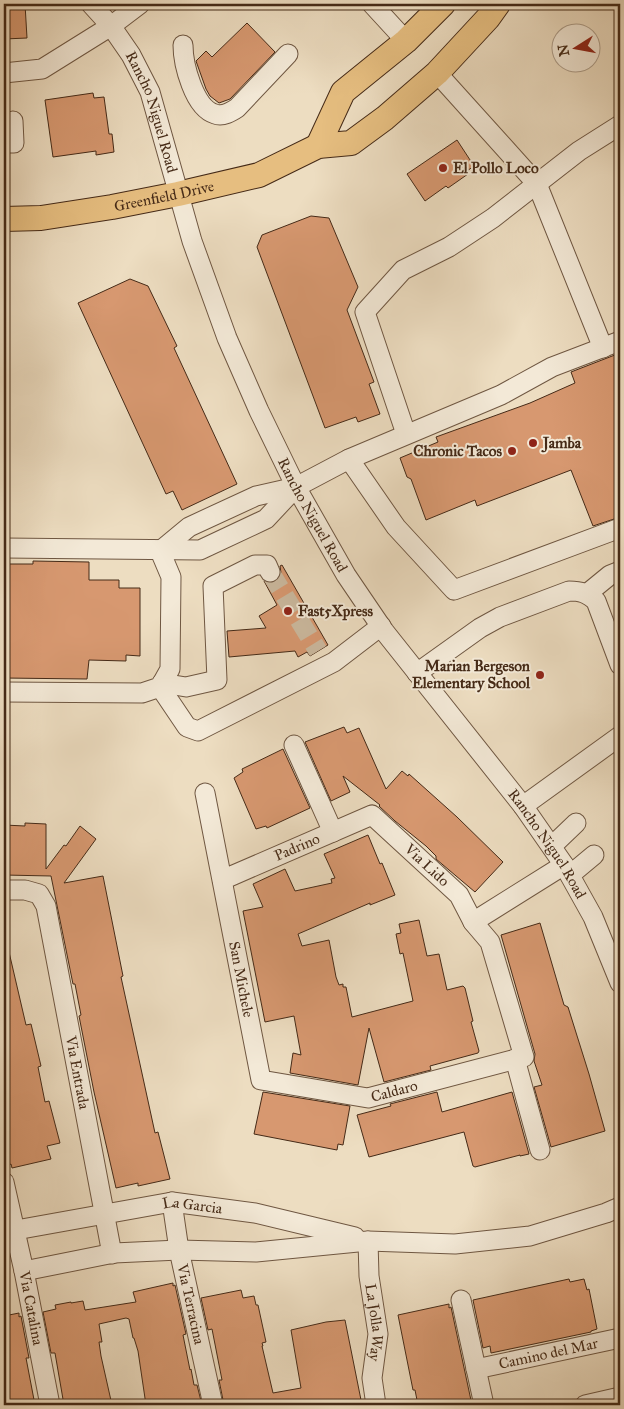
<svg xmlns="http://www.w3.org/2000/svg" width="624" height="1409" font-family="'IM FELL Great Primer',serif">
	<rect width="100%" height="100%" fill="#edddc1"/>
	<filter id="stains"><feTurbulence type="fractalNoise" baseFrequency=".004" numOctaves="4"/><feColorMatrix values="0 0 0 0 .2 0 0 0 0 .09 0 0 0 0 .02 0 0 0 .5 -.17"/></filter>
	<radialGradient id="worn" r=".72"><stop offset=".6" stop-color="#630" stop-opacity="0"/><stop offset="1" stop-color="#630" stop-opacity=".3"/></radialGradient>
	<!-- building -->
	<path fill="#d79870" stroke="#452a17" d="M4 4H25L27 38 4 39Z
		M247 23 275 52 230 99 219 103 210 96 206 89 196 61 206 51 212 57Z
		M93 93 94 98 104 97 109 134H112L114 152 96 155V151L53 157 45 100Z
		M457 140 474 166 467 171 468 174 448 188 446 186 425 201 407 174Z
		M311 216 329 218 358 287 347 310 374 382 369 384 380 414 358 422 356 417 325 428 257 247 262 235Z
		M130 279 148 286 177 346 174 348 237 484 182 510 173 491 166 494 78 303Z
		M620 353V517L593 526 571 470 477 506 475 500 426 520 411 479 407 477 400 458 438 442 436 437 530 403 575 383 571 372Z
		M33 561 89 562V580H119V588H140V656L126 655V661L89 660 87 679 4 678V564H33Z
		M282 565 328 645 310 656 307 652 298 657 295 651 229 657 227 631 266 628 259 616 277 605 264 581 269 583 274 582 279 579 281 573 280 566Z
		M344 727 347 733 359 728 386 789 402 771 408 776 409 774 457 817 503 862 475 892 436 859V856L426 846 395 821 379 806 380 805 343 776 350 792 331 801 305 742Z
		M283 749 310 808 267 828 266 826 256 829 234 778 243 772 242 769Z
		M25 823 46 824V869L64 845 66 846 80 826 96 839 64 883 103 876 123 976 121 977 155 1133 158 1132 170 1179 138 1186V1183L116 1188 94 1092 79 1016 81 1015 75 984H73L51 876 4 875V825L25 826Z
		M368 835 380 864 382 863 395 895 370 905V903L298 934 302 946 329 940 336 977 339 985 343 984V987H346L352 1017 413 1001 403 953 400 954 396 934 401 933 399 924 419 920 427 956 439 954 447 990 463 986 465 988 473 1021 471 1022 479 1051 478 1053 430 1066 431 1070 384 1082 369 1028 358 1085 290 1073 293 1053 301 1055 294 1016 265 1022 243 911 263 907 253 884 285 869 295 891 332 883 331 879 335 878 324 854Z
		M540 923 564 1005 568 1007 589 1074 605 1131 551 1147 534 1087 542 1085 534 1061 535 1054 501 935Z
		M9 952 26 1025 31 1024 41 1066 38 1067 45 1102 49 1101 60 1143 47 1146 51 1159 12 1168 11 1164 9 1165 4 1143V953Z
		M263 1092 350 1106 343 1145 338 1144 337 1150 254 1134Z
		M437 1092 442 1112 512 1092 529 1154 520 1156V1155L475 1167 473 1166 464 1132 369 1157 357 1115 391 1106 390 1104Z
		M569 1279 570 1282 584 1279 587 1290 589 1289 597 1329 591 1331V1332L491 1353 490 1346 483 1348 473 1300Z
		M173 1283V1286L175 1285 186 1334 183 1335 190 1370 191 1369 194 1385H197L202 1405H146L138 1351 134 1338H133L129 1319 126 1318 99 1324 102 1342H99L101 1356 112 1405H64L55 1353H51L43 1312 56 1309 55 1305 71 1302V1303L83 1301 85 1310 136 1302 133 1292Z
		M241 1290 243 1298 254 1296 256 1305H258L266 1342 262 1343 263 1346H262L273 1393 301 1388 291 1330 326 1322 345 1320 362 1405H224L219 1380H222L212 1329 208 1330 201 1298Z
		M449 1304V1308L451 1307 472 1405H418L415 1390H413L398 1315Z
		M19 1313V1317L21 1316 29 1358H26L35 1405H4V1316Z"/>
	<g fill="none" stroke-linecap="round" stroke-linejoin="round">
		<!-- minor-tunnel -->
		<path stroke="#cbb99f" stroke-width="19" stroke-dasharray="19 9" stroke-linecap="butt" d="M270 572 318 651"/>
		<defs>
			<g id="minor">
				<path id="s1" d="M91 4 111 26 131 55 150 92 192 241 227 338 259 411 296 487 346 575 384 631 523 806 564 865 593 917 620 983"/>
				<path d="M372 4 406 41"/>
				<path d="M183 45C183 64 194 108 215 114 223 117 231 112 237 108L288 54"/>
				<path d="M4 73 42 69 111 26 140 4"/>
				<path d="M437 73 537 184 603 348"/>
				<path d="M4 143H14L13 121"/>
				<path d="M406 434 365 312 403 270 449 247 493 218 579 151 620 125"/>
				<path d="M349 459 396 527 454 590 620 528"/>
				<path d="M4 548 200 550 266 519 296 487"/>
				<path d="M160 551 189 527 256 496 296 487 349 459 501 395 552 367 620 341"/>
				<path d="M588 593 610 575 620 571"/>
				<path d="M417 673 480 628 500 617 569 591C581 591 587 593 596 601L620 665"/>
				<path d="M162 683 186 687 217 680 213 586 255 565H267L270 572"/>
				<path d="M160 687 187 727 198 731 334 662 381 626"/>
				<path d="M4 692 142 693 160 687 170 669 171 577 160 551"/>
				<path d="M294 745 333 832"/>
				<path id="s2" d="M205 793 261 1080 368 1098 524 1057 490 942 473 922 459 895 372 815 222 880"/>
				<path d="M523 806 620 736"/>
				<path d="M552 846 576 823"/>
				<path d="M570 875 594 855"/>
				<path id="s3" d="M4 890H25L39 894 46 906 112 1254"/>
				<path d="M473 922 564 865"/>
				<path d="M515 1059 540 1150"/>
				<path id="s4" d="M4 1182 24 1271 50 1405"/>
				<path id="s5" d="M172 1202 179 1250 213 1405"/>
				<path id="s6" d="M16 1230 172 1202 255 1213 355 1237"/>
				<path id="s7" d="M368 1241 369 1276 378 1334 372 1378 376 1405"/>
				<path d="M24 1271 114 1253 179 1250 256 1252 368 1241 455 1244 530 1236 606 1213 620 1207"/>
				<path d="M461 1300 484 1405"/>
				<path id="s8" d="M476 1369 620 1338"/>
				<path d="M585 1405 620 1397"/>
			</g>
			<g id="major">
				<path d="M318 146 343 92 406 41 443 4"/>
				<path id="s9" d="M4 219 41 218 112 207 178 194 259 175 318 146 351 143 385 118 437 73 488 18 498 4"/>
			</g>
		</defs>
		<!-- minor casing -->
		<use href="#minor" stroke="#6f5742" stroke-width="21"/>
		<!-- major casing -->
		<use href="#major" stroke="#452a17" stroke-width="26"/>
		<!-- minor -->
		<use href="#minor" stroke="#f3e9d7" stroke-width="19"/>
		<!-- major -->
		<use href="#major" stroke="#e6be80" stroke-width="24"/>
	</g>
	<!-- markers -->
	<g fill="#8f2418" stroke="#f3e9d7" stroke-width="2">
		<circle cx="443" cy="168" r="5"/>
		<circle cx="533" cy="443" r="5"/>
		<circle cx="512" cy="451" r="5"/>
		<circle cx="288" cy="611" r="5"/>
		<circle cx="540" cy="675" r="5"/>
	</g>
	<g text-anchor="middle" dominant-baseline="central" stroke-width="4" stroke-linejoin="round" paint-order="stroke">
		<!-- street labels -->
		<g font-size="15" fill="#452a17" stroke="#f3e9d7">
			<text stroke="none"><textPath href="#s1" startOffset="126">Rancho Niguel Road</textPath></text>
			<text stroke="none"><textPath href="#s9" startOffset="162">Greenfield Drive</textPath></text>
			<text stroke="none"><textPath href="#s1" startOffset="561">Rancho Niguel Road</textPath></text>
			<text stroke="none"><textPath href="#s1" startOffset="966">Rancho Niguel Road</textPath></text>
			<text transform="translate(297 847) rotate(-23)">Padrino</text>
			<text transform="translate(427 865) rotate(43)">Via Lido</text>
			<text stroke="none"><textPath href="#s2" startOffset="190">San Michele</textPath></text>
			<text stroke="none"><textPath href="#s3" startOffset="219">Via Entrada</textPath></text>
			<text stroke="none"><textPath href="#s2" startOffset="428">Caldaro</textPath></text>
			<text stroke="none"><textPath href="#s6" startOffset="179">La Garcia</textPath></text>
			<text stroke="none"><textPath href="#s5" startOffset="104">Via Terracina</textPath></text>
			<text stroke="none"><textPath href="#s4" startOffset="129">Via Catalina</textPath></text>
			<text stroke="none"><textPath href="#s7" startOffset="82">La Jolla Way</textPath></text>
			<text stroke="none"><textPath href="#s8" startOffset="74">Camino del Mar</textPath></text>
		</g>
		<!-- poi labels -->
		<g font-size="15" font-weight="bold" fill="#452a17" stroke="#f3e9d7" text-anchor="start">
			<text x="453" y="168">El Pollo Loco</text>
			<text x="543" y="443">Jamba</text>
			<text x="502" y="451" text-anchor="end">Chronic Tacos</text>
			<text x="298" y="611">Fast5Xpress</text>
			<text x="530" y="666" text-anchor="end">Marian Bergeson<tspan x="530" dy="17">Elementary School</tspan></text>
		</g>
	</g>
	<!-- margin -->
	<rect width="624" height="1409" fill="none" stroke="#edddc1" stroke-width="20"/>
	<rect x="5" y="5" width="614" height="1399" fill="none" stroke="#452a17" stroke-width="2.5"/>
	<rect x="10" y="10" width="604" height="1389" fill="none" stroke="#452a17"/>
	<!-- north arrow -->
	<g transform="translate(576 48) rotate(259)"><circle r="24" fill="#f3e9d7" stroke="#ad9d8a"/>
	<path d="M0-4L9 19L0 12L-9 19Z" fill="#8f2418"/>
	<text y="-8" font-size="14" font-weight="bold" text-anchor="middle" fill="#452a17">N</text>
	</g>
	<rect width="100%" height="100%" filter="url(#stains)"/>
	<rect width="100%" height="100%" fill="url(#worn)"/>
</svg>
